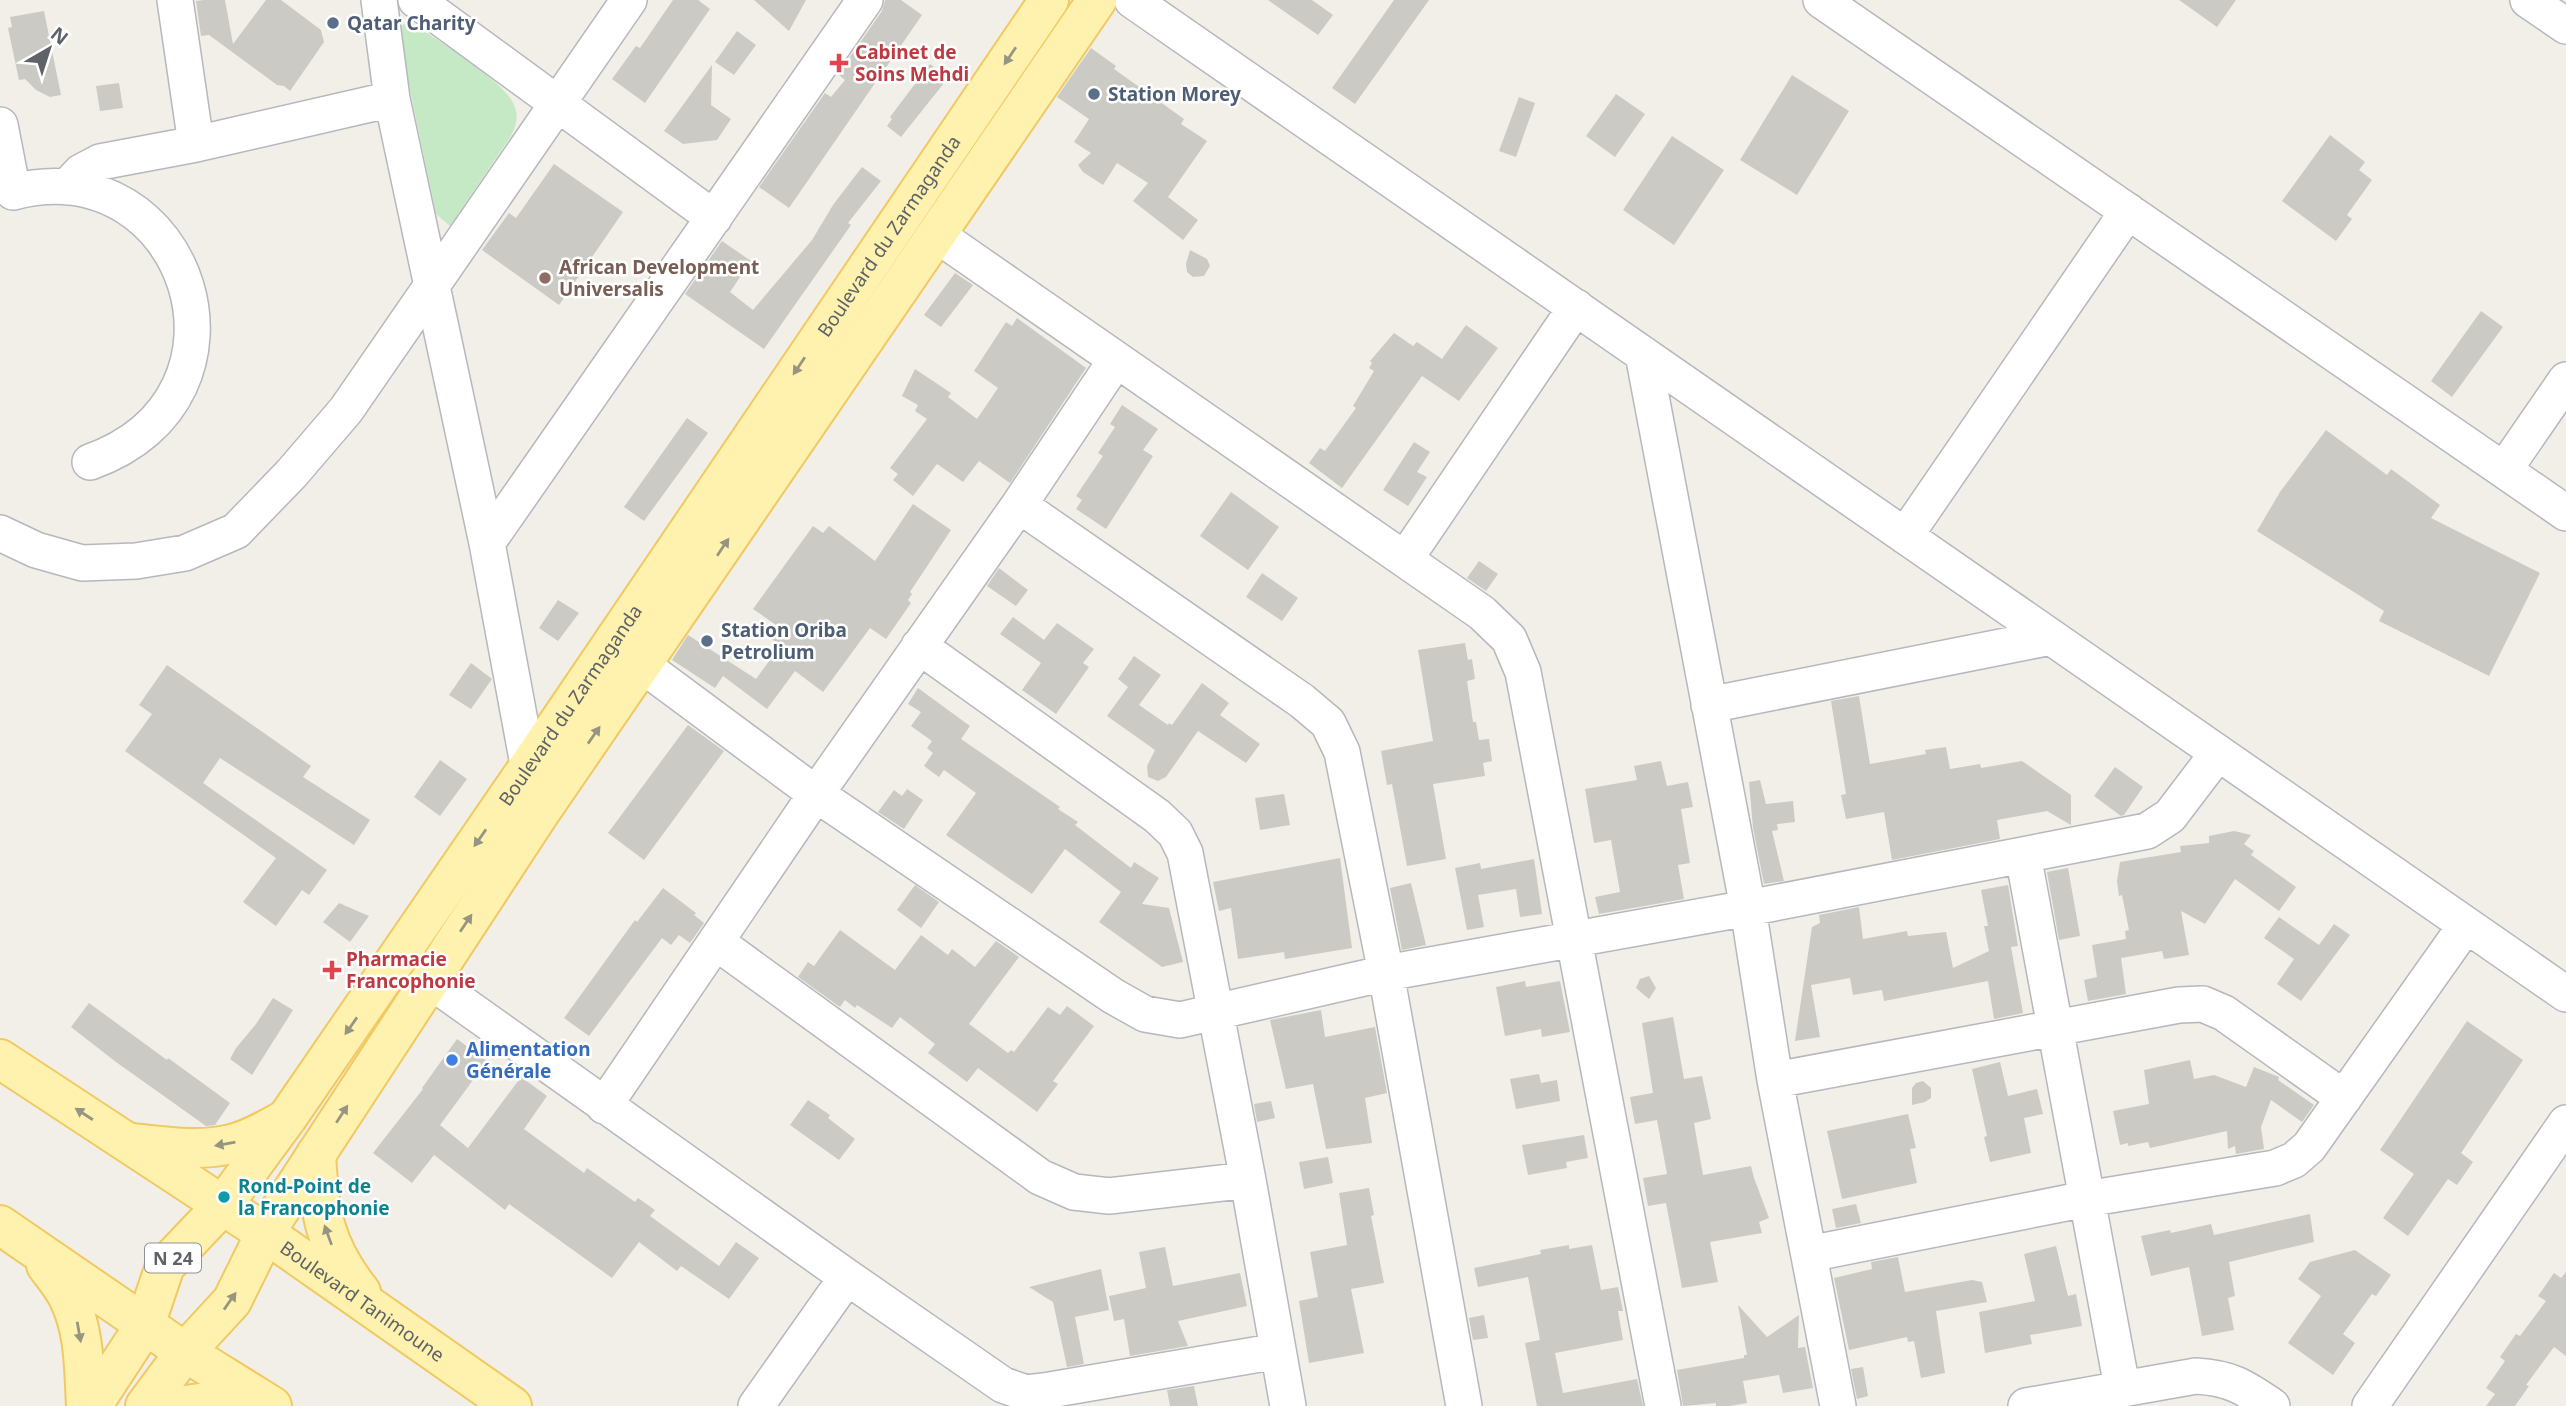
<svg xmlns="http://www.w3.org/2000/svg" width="2566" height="1406" font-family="'Noto Sans',sans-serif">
	<rect width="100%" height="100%" fill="#f1efe8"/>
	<!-- green -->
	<path fill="#c5e8c5" d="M407 20C431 36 503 80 513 103 520 116 516 127 509 139L450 226 436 214 398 32Z"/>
	<!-- building -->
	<path fill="#cccac5" d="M204 0H225L233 44 266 0H281L321 30 324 42 290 91 284 86 277 85 209 35 201 36 196 1Z
		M673 0H698L710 9 645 103 612 79 636 46 640 48Z
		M754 0H806L789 31Z
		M885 0H901L922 15 789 208 759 187 825 93 831 97 845 80 838 74 882 11Z
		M1268 0H1312L1333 15 1318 35Z
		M1394 0H1429L1355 104 1332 88Z
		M2179 0H2236L2217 27Z
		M44 11 61 95 50 97 36 90 25 79 19 80 8 28 12 27 10 17Z
		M737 31 756 45 734 75 715 62Z
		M1091 48 1116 66 1114 69 1184 119 1181 124 1207 141 1168 197 1198 220 1183 240 1133 201 1148 183 1117 163 1103 185 1083 172 1078 165 1091 153 1074 142 1089 119 1057 97Z
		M930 64 948 78 901 137 887 126 892 119 890 117Z
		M712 65 711 105 731 119 717 140 683 144 664 131Z
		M1792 75 1849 111 1797 195 1740 160Z
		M119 83 123 108 100 111 96 86Z
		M1616 94 1645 114 1615 157 1586 136Z
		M1519 97 1535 103 1516 157 1499 151Z
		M2330 135 2365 162 2359 170 2372 180 2347 215 2352 219 2336 241 2282 201Z
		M1672 136 1724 170 1674 245 1623 210Z
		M554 164 623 212 559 305 482 250 509 213 516 218Z
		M862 167 881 181 848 223 851 225 764 349 685 294 722 241 751 261 730 292 753 310 812 240 833 205Z
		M1190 250 1207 259 1210 266 1204 276 1193 277 1187 272 1186 264Z
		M955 273 973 285 941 327 924 315Z
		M2481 311 2503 327 2452 397 2431 381Z
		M1017 318 1086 368 1010 483 979 461 963 482 937 464 913 496 893 480 898 474 890 468 927 419 915 411 918 405 902 396 915 369 951 393 948 397 977 419 998 388 974 371 1006 322 1012 326Z
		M1466 325 1498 348 1459 401 1422 376 1342 488 1309 463 1320 448 1325 451 1356 408 1353 406 1374 371 1369 368 1372 363 1370 361 1394 333 1413 346 1417 342 1442 359Z
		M1122 405 1158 429 1143 450 1153 456 1106 529 1076 509 1082 500 1076 496 1103 456 1098 453 1115 427 1110 424Z
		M687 418 708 433 644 521 624 507Z
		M2326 430 2387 475 2391 469 2440 505 2431 518 2540 573 2489 676 2379 621 2384 611 2257 531 2280 492Z
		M1414 442 1430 452 1417 472 1427 477 1408 506 1383 490Z
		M1231 492 1279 527 1248 570 1200 536Z
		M913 504 951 530 910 592 912 594 908 600 911 603 886 639 870 628 823 692 795 671 767 709 723 676 715 688 672 660 688 635 756 679 781 645 771 639 779 627 753 609 813 526 823 533 829 526 875 561Z
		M1479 561 1498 574 1486 591 1467 578Z
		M999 568 1028 590 1016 606 987 586Z
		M1262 573 1298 598 1282 621 1246 597Z
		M558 600 579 613 558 641 539 628Z
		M1013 617 1044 640 1057 623 1094 649 1083 663 1089 667 1056 714 1022 690 1041 663 1000 634Z
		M1465 643 1468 660 1472 659 1475 679 1467 681 1473 722H1476L1479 740 1489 739 1492 761 1483 763 1485 776 1433 784 1446 859 1407 866 1392 784 1387 785 1381 751 1433 741 1418 650Z
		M1134 656 1161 675 1139 705 1168 725 1169 723 1172 725 1202 683 1229 703 1220 715 1260 744 1246 763 1198 731 1166 777 1158 781 1148 777 1147 766 1155 750 1107 716 1128 687 1118 679Z
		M471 663 492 679 471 709 449 695Z
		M167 665 311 766 303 777 370 820 354 845 220 758 203 783 327 870 309 895 302 890 276 926 243 902 276 858 125 751 152 714 139 705Z
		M918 688 970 726 961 739 1060 807 1058 809 1078 822 1075 825 1131 868 1134 862 1159 878 1142 904 1169 908 1183 962 1162 967 1099 922 1121 892 1065 849 1032 894 946 835 976 793 944 770 939 777 924 766 933 753 927 748 932 741 911 726 921 712 908 704Z
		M1859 696 1870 764 1926 754 1925 750 1946 747 1950 769 1980 764 1981 768 2022 761 2071 795V825L2047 811 1997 820 2000 839 1892 860 1884 812 1846 819 1841 795 1846 794 1831 701Z
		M688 725 724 751 644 860 608 833Z
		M440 760 467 779 440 816 414 797Z
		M1661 761 1667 786 1688 782 1693 807 1681 809 1690 863 1678 865 1684 899 1599 914 1595 897 1620 892 1611 840 1594 843 1585 789 1637 780 1634 766Z
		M2115 767 2143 787 2124 815 2121 816 2094 796Z
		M1760 780 1766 804 1793 801 1795 822 1777 824 1778 830 1772 831 1784 881 1764 884 1753 828 1749 782Z
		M907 789 923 800 904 829 878 812 894 790 902 796Z
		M1284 794 1290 825 1260 830 1255 798Z
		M2234 831 2251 835 2244 844 2254 851 2251 855 2296 887 2279 911 2235 879 2205 924 2181 911 2189 955 2164 959 2162 951 2121 958 2126 994 2088 1001 2084 980 2097 977 2092 945 2126 939 2125 931 2129 930 2122 895 2119 896 2117 881 2120 862 2181 852 2180 846 2209 843V836Z
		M1340 858 1352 948 1285 959 1284 952 1238 959 1231 908 1219 911 1213 882Z
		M1534 859 1542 914 1520 917 1516 889 1478 895 1484 927 1467 930 1455 868 1480 863 1481 869Z
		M2068 868 2080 936 2059 940 2047 872Z
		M1411 883 1426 945 1402 950 1390 888Z
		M915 885 939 902 921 928 897 910Z
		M2008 885 2018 946 2011 947 2023 1013 1994 1019 1988 981 1884 1001 1882 990 1853 995 1850 978 1811 985 1820 1037 1795 1041 1812 927 1820 923 1819 915 1859 907 1863 939 1907 931 1908 936 1946 932 1953 968 1989 951 1984 926H1988L1981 890Z
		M663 888 696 913 694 915 704 923 690 943 679 935 671 945 662 938 589 1036 564 1018 635 920 637 922Z
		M339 903 369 916 350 942 323 922Z
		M2279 917 2319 945 2334 924 2350 935 2301 1001 2277 984 2294 959 2264 938Z
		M840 930 895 970 921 935 948 955 952 949 975 967 996 941 1019 957 969 1024 1008 1053 1011 1050 1014 1052 1048 1007 1060 1015 1067 1006 1094 1026 1053 1081 1058 1084 1037 1112 978 1068 967 1082 928 1053 935 1044 900 1017 892 1028 857 1005 855 1008 845 1000 840 1007 798 977 808 962 814 966Z
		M1649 976 1656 988 1649 999 1636 988 1640 979Z
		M1525 981 1526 987 1560 981 1570 1032 1542 1037 1541 1029 1505 1036 1496 987Z
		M273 998 293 1010 252 1075 230 1059 236 1048 256 1024Z
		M89 1003 167 1060 168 1058 230 1103 215 1125 206 1126 116 1062 71 1027Z
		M1321 1010 1325 1037 1375 1027 1387 1093 1365 1098 1372 1143 1326 1149 1313 1084 1286 1089 1270 1020Z
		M1673 1017 1684 1079 1702 1076 1711 1119 1694 1123 1703 1175 1751 1166 1754 1178 1769 1218 1759 1222 1762 1233 1710 1242 1718 1282 1682 1288 1666 1203 1648 1206 1643 1178 1667 1174 1657 1120 1635 1124 1630 1097 1653 1093 1642 1023Z
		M2467 1021 2523 1060 2461 1153 2473 1162 2457 1185 2448 1179 2408 1236 2383 1218 2414 1174 2380 1150Z
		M457 1039 487 1061 440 1125 468 1148 521 1077 547 1096 524 1129 584 1173 587 1168 635 1202 638 1198 655 1210 650 1216 719 1266 736 1242 759 1258 729 1299 681 1266 677 1271 639 1242 612 1278 509 1204 505 1210 434 1155 412 1183 373 1153 423 1089 422 1088Z
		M2190 1060 2194 1079 2214 1075 2246 1087 2254 1067 2279 1077 2278 1080 2314 1105 2302 1122 2271 1100 2261 1127 2264 1149 2236 1154 2235 1146 2228 1149 2227 1131 2150 1148 2148 1142 2128 1146V1143L2120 1145 2113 1111 2149 1104 2144 1070Z
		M2000 1062 2008 1096 2037 1089 2043 1114 2024 1118 2031 1153 1990 1162 1984 1137 1987 1136 1972 1069Z
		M1539 1074 1541 1083 1557 1080 1560 1101 1516 1109 1510 1079Z
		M1923 1081 1931 1088V1098L1925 1102 1912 1105V1088L1916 1083Z
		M808 1100 830 1115 828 1118 855 1139 839 1160 790 1125Z
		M1271 1101 1275 1118 1257 1122 1254 1104Z
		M1908 1114 1916 1148 1910 1149 1917 1183 1842 1199 1827 1131Z
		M1584 1135 1588 1158 1566 1162 1567 1168 1528 1175 1522 1145Z
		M1328 1157 1333 1183 1304 1189 1299 1162Z
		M1369 1188 1374 1215 1371 1216 1384 1283 1351 1289 1364 1353 1309 1363 1299 1301 1318 1297 1310 1252 1347 1245 1339 1193Z
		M1856 1204 1861 1223 1836 1228 1832 1209Z
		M2310 1214 2314 1242 2229 1262 2235 1296 2228 1298 2234 1330 2202 1336 2189 1267 2151 1276 2141 1236 2170 1230 2171 1233 2211 1224 2214 1235Z
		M1569 1245V1249L1592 1245 1601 1290 1618 1287 1623 1311H1618L1623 1340 1555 1353 1563 1393 1637 1379 1643 1406H1537L1525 1343 1540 1340 1528 1277 1478 1287 1474 1268 1541 1254 1540 1250Z
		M2056 1246 2068 1296 2076 1294 2082 1326 2030 1335 2032 1344 1985 1353 1979 1312 2035 1301 2024 1254Z
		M1165 1247 1173 1286 1240 1273 1247 1306 1178 1321 1188 1346 1130 1356 1124 1319 1114 1321 1109 1296 1146 1288 1139 1252Z
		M2355 1250 2391 1275 2376 1296 2372 1294 2343 1334 2355 1343 2333 1375 2288 1343 2321 1296 2298 1279 2310 1262Z
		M1898 1257 1905 1292 1972 1280 1982 1282 1987 1302 1936 1311 1945 1373 1921 1378 1914 1341 1908 1342 1907 1337 1849 1350 1834 1278 1872 1269 1871 1262Z
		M1101 1269 1109 1310 1075 1317 1084 1364 1067 1367 1053 1302 1029 1287Z
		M2566 1272V1356L2554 1347 2526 1385 2529 1386 2515 1406H2486L2495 1394 2486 1388 2505 1361 2500 1357 2516 1334 2520 1336 2546 1301 2538 1296 2554 1273 2561 1278Z
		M1738 1305 1767 1337 1799 1315 1798 1348 1805 1347 1813 1388 1783 1393 1779 1375 1743 1381 1747 1403 1729 1406H1716V1403L1683 1406 1677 1370 1744 1358V1355H1747Z
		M1484 1315 1488 1338 1473 1340 1469 1318Z
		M1863 1367 1868 1396 1857 1399 1851 1369Z
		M1194 1386 1198 1406H1170L1167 1390Z"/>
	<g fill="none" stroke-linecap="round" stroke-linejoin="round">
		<defs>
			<path id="minor" d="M175 0 196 144
				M379 0 392 99 487 543 532 786
				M416 0 714 218
				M1132 0 2566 994
				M1821 0 2566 513
				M2528 0 2566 26
				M0 125 13 192C189 146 272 397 90 462
				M67 187 81 172 100 162 196 144 392 99
				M937 235 1482 613 1509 639 1523 672 1663 1406
				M1643 354 1748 908 1775 1080 1838 1406
				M2504 470 2566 380
				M1019 505 1302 701 1328 723 1342 752 1386 973 1464 1406
				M0 533 36 550 82 563 136 561 185 553 236 531 292 473 346 410 629 0
				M1905 536 2128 211
				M487 543 865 0
				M1405 559 1576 307
				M919 646 1157 816 1175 833 1185 853 1248 1180 1288 1406
				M642 665 816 794 1113 996 1145 1014 1180 1020 1386 973 1748 908 2147 831 2170 816 2218 753
				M1709 705 2051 637
				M2023 855 2122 1387
				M716 942 1040 1177 1074 1192 1109 1196 1248 1180
				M429 980 847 1277 1003 1385 1026 1393 1044 1391 1278 1351
				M1775 1080 2179 1005 2203 1004 2224 1013 2344 1098
				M604 1106 816 794 1019 505 1116 360
				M1809 1254 2086 1199 2275 1168 2294 1160 2309 1147 2466 925
				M756 1406 847 1277
				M2026 1406 2196 1376C2231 1378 2244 1387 2272 1406
				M2370 1406 2566 1123"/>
			<g id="major">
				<path id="s1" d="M0 1059 265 1233 512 1406"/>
				<path d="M131 1143C163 1146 199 1152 231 1144 249 1140 266 1130 282 1121"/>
				<path d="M316 1154C319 1211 324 1246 361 1292"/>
				<path d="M0 1225 185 1352 272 1406"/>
				<path d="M46 1265C53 1275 62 1285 68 1297 85 1330 84 1370 86 1406"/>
				<path id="s2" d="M92 1406 145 1325 165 1266 223 1205 287 1118 527 769 1049 0"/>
				<path d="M145 1406 185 1352 232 1301 268 1228 539 814 1097 0"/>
				<path d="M180 1406 206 1402 252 1406"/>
			</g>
		</defs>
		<!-- minor casing -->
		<use href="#minor" stroke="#b5b8bc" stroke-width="38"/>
		<!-- major casing -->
		<use href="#major" stroke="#f2c960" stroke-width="42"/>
		<!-- minor -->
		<use href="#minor" stroke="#fff" stroke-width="35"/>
		<!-- major -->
		<use href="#major" stroke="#fff2af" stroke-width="38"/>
	</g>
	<!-- one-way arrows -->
	<defs><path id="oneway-solid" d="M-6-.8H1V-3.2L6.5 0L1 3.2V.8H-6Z" transform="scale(1.75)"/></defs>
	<g fill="#979581">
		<use href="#oneway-solid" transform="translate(1010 56) rotate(124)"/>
		<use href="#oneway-solid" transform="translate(799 366) rotate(124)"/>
		<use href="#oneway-solid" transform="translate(723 547) rotate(-56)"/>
		<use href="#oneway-solid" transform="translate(594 735) rotate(-55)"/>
		<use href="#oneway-solid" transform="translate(480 838) rotate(125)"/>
		<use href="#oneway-solid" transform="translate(466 923) rotate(-56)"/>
		<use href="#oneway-solid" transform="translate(351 1026) rotate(125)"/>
		<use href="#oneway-solid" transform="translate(84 1114) rotate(-147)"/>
		<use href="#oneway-solid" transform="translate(342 1114) rotate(-57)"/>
		<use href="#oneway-solid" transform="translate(225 1144) rotate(170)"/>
		<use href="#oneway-solid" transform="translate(328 1235) rotate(-110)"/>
		<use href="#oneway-solid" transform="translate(230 1301) rotate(-55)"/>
		<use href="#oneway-solid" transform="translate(79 1332) rotate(80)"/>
	</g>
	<!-- markers -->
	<g fill="#5c6f8a" stroke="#fff" stroke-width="2.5">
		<circle cx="333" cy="23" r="7"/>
		<circle cx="1094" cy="94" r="7"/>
		<circle cx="707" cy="641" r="7"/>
	</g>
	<g fill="#e0444e" stroke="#fff" stroke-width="2.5">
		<path d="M835.5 52.5h7v7h7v7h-7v7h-7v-7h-7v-7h7z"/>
		<path d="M328.5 959.5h7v7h7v7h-7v7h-7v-7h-7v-7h7z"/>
	</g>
	<circle fill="#8d6e63" stroke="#fff" stroke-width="2.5" cx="545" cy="278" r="7"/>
	<circle fill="#3f7fe0" stroke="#fff" stroke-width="2.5" cx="452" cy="1060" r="7"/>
	<circle fill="#0f9aa8" stroke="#fff" stroke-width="2.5" cx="224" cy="1197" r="7"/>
	<g text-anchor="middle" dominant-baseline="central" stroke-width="5" stroke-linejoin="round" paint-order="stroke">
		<!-- shield labels -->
		<rect fill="#fff" stroke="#8f9295" stroke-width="2" x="145" y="1243.5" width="56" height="29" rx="5"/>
		<g font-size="18" font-weight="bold" fill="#5f6368">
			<text x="173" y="1258">N 24</text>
		</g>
		<!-- service labels -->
		<g font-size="19" font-weight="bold" fill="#4e5e75" stroke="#fff" text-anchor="start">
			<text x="347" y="23">Qatar Charity</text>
			<text x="1108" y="94">Station Morey</text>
			<text x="721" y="630">Station Oriba<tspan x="721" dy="22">Petrolium</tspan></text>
		</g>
		<!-- health labels -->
		<g font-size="19" font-weight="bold" fill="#be3a42" stroke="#fff" text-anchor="start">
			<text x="855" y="52">Cabinet de<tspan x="855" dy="22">Soins Mehdi</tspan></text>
			<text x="346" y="959">Pharmacie<tspan x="346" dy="22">Francophonie</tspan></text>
		</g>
		<!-- street labels -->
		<g font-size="19" fill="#5f6368" stroke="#fff">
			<text stroke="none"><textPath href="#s2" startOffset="1419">Boulevard du Zarmaganda</textPath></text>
			<text stroke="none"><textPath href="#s2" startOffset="852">Boulevard du Zarmaganda</textPath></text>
			<text stroke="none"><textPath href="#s1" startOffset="436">Boulevard Tanimoune</textPath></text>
		</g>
		<!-- education labels -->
		<g font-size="19" font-weight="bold" fill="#785e54" stroke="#fff" text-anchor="start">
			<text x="559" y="267">African Development<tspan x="559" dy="22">Universalis</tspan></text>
		</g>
		<!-- shop labels -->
		<g font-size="19" font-weight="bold" fill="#366cbe" stroke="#fff" text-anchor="start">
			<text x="466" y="1049">Alimentation<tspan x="466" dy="22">Générale</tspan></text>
		</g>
		<!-- culture labels -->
		<g font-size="19" font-weight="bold" fill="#0d838f" stroke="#fff" text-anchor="start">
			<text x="238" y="1186">Rond-Point de<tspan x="238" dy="22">la Francophonie</tspan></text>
		</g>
	</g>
	<!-- north arrow -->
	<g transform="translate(49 49) rotate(39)" stroke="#ffffff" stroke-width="5" paint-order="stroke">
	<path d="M0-5L12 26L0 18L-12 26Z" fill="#5f6368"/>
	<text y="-10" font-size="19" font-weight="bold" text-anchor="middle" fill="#5f6368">N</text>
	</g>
</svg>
